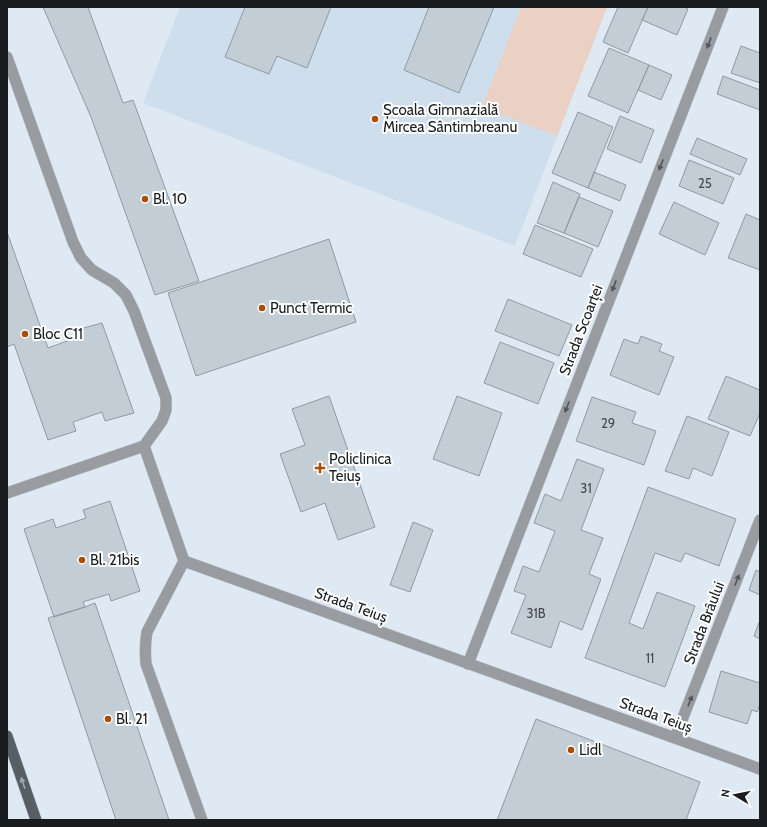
<svg xmlns="http://www.w3.org/2000/svg" width="767" height="827" font-family="Cabin,sans-serif">
	<rect width="100%" height="100%" fill="#dfe9f3"/>
	<!-- built -->
	<path fill="#cedeed" d="M180 7H607L515 246 143 103Z"/>
	<!-- green -->
	<path fill="#ebd1c3" d="M521 7H607L557 136 482 107Z"/>
	<!-- building -->
	<path fill="#c3cdd6" stroke="#909aa2" d="M43 7H88L123 103 133 100 199 281 155 295 91 117Z
		M245 7H331L307 68 277 56 269 74 225 57Z
		M429 7H494L459 93 404 70Z
		M618 7H648L628 53 603 42Z
		M648 7H684L688 9 677 35 642 20Z
		M741 46 760 53V83L731 73Z
		M609 48 649 65 628 113 588 96Z
		M649 65 672 75 661 100 638 90Z
		M723 76 760 90V110L717 94Z
		M578 112 613 127 588 188 552 173Z
		M620 116 654 130 641 163 607 149Z
		M697 138 747 159 740 175 690 154Z
		M689 160 734 178 723 204 679 186Z
		M594 172 626 185 620 201 588 188Z
		M553 182 580 194 564 233 537 223Z
		M579 197 613 211 598 247 564 233Z
		M674 202 719 223 705 255 659 234Z
		M746 214 760 220V270L728 258Z
		M535 225 593 249 581 277 523 254Z
		M7 232 48 348 78 337 76 330 102 323 134 413 105 421 102 412 73 422 76 431 48 440 14 344 7 347Z
		M329 239 356 322 196 376 168 293Z
		M508 299 572 325 559 356 495 331Z
		M641 336 662 344 659 351 674 357 659 395 610 375 624 339 638 344Z
		M500 342 554 363 538 404 484 383Z
		M726 376 760 390V413L750 436 708 419Z
		M329 396 375 527 338 540 325 503 301 512 280 454 305 445 292 409Z
		M457 396 502 413 479 476 433 459Z
		M592 397 636 412 632 423 656 431 644 465 576 441Z
		M687 416 729 432 712 476 693 468 689 479 665 471Z
		M577 459 604 469 581 530 603 538 589 574 601 579 582 630 560 621 551 648 511 633 526 595 514 591 523 566 539 572 555 531 534 523 545 494 561 501Z
		M648 487 736 519 719 566 685 553 681 562 655 553 629 623 643 629 657 592 695 606 665 687 585 658Z
		M110 501 140 591 111 601 109 594 83 602 85 607 54 617 24 529 53 519 56 528 86 518 83 510Z
		M413 522 433 530 410 592 390 585Z
		M756 570 760 572V595L749 590Z
		M95 603 169 820H116L48 618 85 607Z
		M760 620V639L754 636Z
		M721 671 760 683V704L757 712 752 710 747 724 709 712Z
		M536 719 700 782 686 820H497Z"/>
	<g fill="none" stroke-linecap="round" stroke-linejoin="round">
		<defs>
			<path id="service" d="M7 57 73 242 81 258 92 270 114 283 126 295 134 311 166 398V410L162 421 144 446
				M184 561 147 632C145 643 145 653 146 664L202 820"/>
			<path id="minor" d="M7 493 144 446 184 561 675 738 760 769
				M468 664 723 7
				M675 738 760 520"/>
			<path id="primary" d="M7 736 36 820"/>
		</defs>
		<!-- service casing -->
		<use href="#service" stroke="#bbc4cd" stroke-width="12"/>
		<!-- minor casing -->
		<use href="#minor" stroke="#bbc4cd" stroke-width="12"/>
		<!-- primary casing -->
		<use href="#primary" stroke="#bbc4cd" stroke-width="12"/>
		<!-- service -->
		<use href="#service" stroke="#989ca0" stroke-width="11"/>
		<!-- minor -->
		<use href="#minor" stroke="#989ca0" stroke-width="11"/>
		<!-- primary -->
		<use href="#primary" stroke="#575e65" stroke-width="11"/>
	</g>
	<!-- one-way arrows -->
	<defs><path id="oneway-solid" d="M-6-.8H1V-3.2L6.5 0L1 3.2V.8H-6Z"/></defs>
	<g fill="#52565a">
		<use href="#oneway-solid" transform="translate(709 43) rotate(111)"/>
		<use href="#oneway-solid" transform="translate(661 165) rotate(111)"/>
		<use href="#oneway-solid" transform="translate(614 286) rotate(111)"/>
		<use href="#oneway-solid" transform="translate(567 407) rotate(111)"/>
		<use href="#oneway-solid" transform="translate(737 580) rotate(-69)"/>
		<use href="#oneway-solid" transform="translate(690 701) rotate(-69)"/>
	</g>
	<use fill="#a3a6aa" href="#oneway-solid" transform="translate(23 783) rotate(-109)"/>
	<!-- markers -->
	<g fill="#ac4d00" stroke="#fff" stroke-width="1.5">
		<circle cx="375" cy="119" r="4"/>
		<circle cx="145" cy="199" r="4"/>
		<circle cx="262" cy="308" r="4"/>
		<circle cx="25" cy="334" r="4"/>
		<path d="M318 462h4v4h4v4h-4v4h-4v-4h-4v-4h4z"/>
		<circle cx="82" cy="560" r="4"/>
		<circle cx="108" cy="719" r="4"/>
		<circle cx="571" cy="750" r="4"/>
	</g>
	<g text-anchor="middle" dominant-baseline="central" stroke-width="4" stroke-linejoin="round" paint-order="stroke">
		<!-- number labels -->
		<g font-size="13" fill="#44494e">
			<text x="705" y="183">25</text>
			<text x="608" y="423">29</text>
			<text x="586" y="488">31</text>
			<text x="536" y="613">31B</text>
			<text x="650" y="658">11</text>
		</g>
		<!-- poi labels -->
		<g font-size="15" fill="#191d20" stroke="#fff" text-anchor="start">
			<text x="383" y="110">Școala Gimnazială<tspan x="383" dy="17">Mircea Sântimbreanu</tspan></text>
			<text x="153" y="199">Bl. 10</text>
			<text x="270" y="308">Punct Termic</text>
			<text x="33" y="334">Bloc C11</text>
			<text x="329" y="459">Policlinica<tspan x="329" dy="17">Teiuș</tspan></text>
			<text x="90" y="560">Bl. 21bis</text>
			<text x="116" y="719">Bl. 21</text>
			<text x="579" y="750">Lidl</text>
		</g>
		<!-- street labels -->
		<g font-size="15" fill="#191d20" stroke="#fff">
			<text transform="translate(581 330) rotate(-69)">Strada Scoarței</text>
			<text transform="translate(351 605) rotate(20)">Strada Teiuș</text>
			<text transform="translate(704 623) rotate(-69)">Strada Brâului</text>
			<text transform="translate(656 715) rotate(20)">Strada Teiuș</text>
		</g>
	</g>
	<!-- border -->
	<rect width="767" height="827" fill="none" stroke="#191d20" stroke-width="16"/>
	<!-- north arrow -->
	<g transform="translate(735 795) rotate(280)" stroke="#ffffff" stroke-width="3" paint-order="stroke">
	<path d="M0-3L7 15L0 10L-7 15Z" fill="#191d20"/>
	<text y="-6" font-size="11" font-weight="bold" text-anchor="middle" fill="#191d20">N</text>
	</g>
</svg>
